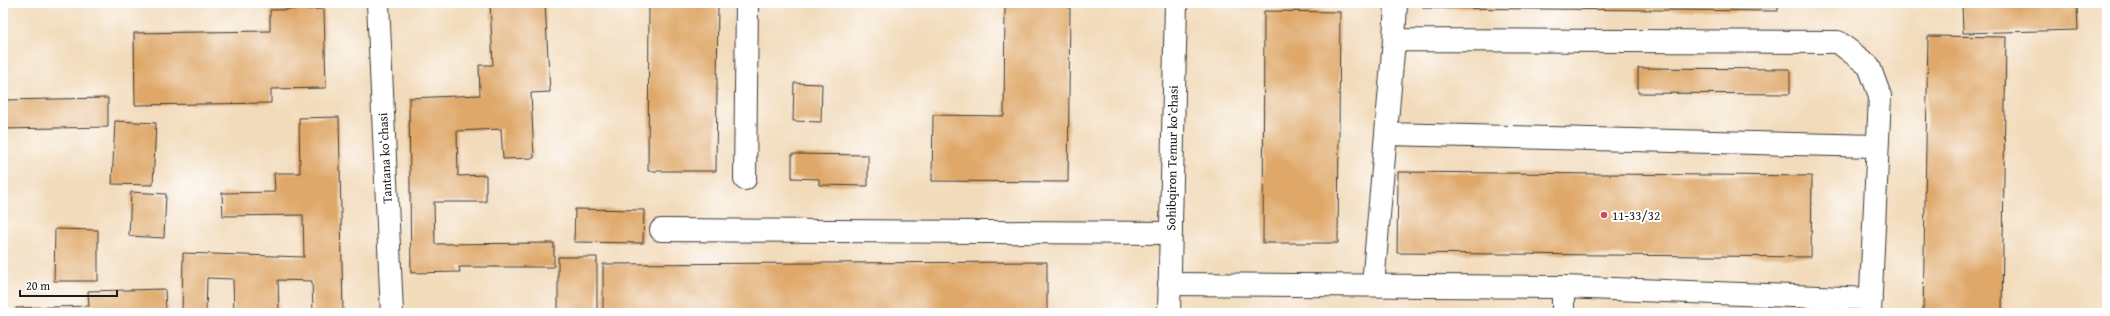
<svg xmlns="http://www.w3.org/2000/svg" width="2110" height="316" font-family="'Gentium Book Plus',serif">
	<rect width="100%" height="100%" fill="#fff"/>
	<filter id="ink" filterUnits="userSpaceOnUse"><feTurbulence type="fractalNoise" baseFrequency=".025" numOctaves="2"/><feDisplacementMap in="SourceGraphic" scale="8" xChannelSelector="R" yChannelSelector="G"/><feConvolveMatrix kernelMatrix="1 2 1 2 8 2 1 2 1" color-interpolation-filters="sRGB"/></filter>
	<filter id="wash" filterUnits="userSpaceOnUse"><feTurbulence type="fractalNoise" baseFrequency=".012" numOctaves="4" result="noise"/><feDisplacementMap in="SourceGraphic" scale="16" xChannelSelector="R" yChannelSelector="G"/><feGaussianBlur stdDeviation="0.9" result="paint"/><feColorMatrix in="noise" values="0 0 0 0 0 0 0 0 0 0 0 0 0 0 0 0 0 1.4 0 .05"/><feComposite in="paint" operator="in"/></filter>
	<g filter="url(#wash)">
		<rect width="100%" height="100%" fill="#f2dbbb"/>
		<g id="blocks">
			<!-- building -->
			<path fill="#dfa869" d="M3 3H5L7 84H3Z
				M490 3H545L550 92 531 93 534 158 503 159 501 129 457 131 458 176 486 175V202H434L435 244 554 243V267H459L460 272 411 273 409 98 480 95 479 65H493Z
				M649 3H718L716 171H648Z
				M1005 3H1070L1068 182 932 181 933 115 1004 116Z
				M1424 3H1778V11L1423 8Z
				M1962 3H2100V4L2077 5 2078 30 1963 33Z
				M324 9 326 88 271 89V103L135 105 134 33 270 31V10Z
				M1264 11 1340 12 1338 243H1263Z
				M1928 36 2006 37 2002 313H1923Z
				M1638 68 1790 69V94L1638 93Z
				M794 83 822 84 821 122 793 121Z
				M108 98V127L3 129V100Z
				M339 117 343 313H313L312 281 278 280 279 313H234L233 279 207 278 206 313H182L183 253 304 257 303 215 223 216 222 193 275 192 274 173H300L299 118Z
				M115 121 156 123 153 185 112 184Z
				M792 154 868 155V186L819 185V179L792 178Z
				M1398 172 1812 176 1811 257 1397 253Z
				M131 192 166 194 164 238 129 236Z
				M575 209 644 210 643 243 574 242Z
				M55 229 98 230V281H54Z
				M558 257H597V313H558Z
				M1047 262V313H603V264Z
				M165 289 166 313H16V308L89 306 88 291Z"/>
		</g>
	</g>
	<g filter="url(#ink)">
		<use href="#blocks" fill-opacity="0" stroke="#3c3934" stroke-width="1"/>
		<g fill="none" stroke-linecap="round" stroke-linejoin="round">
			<defs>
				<path id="minor" d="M378 3 392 313
					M1394 40 1396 3
					M1386 134 1877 146
					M745 179 747 3
					M661 230 1171 233
					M1169 284 1563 287 1871 299
					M1373 285 1394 40 1838 42 1869 66 1880 96 1870 313
					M1563 287V313"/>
				<path id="major" d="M1169 313 1176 3"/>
			</defs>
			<!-- minor casing -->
			<use href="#minor" stroke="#3c3934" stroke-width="24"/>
			<!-- major casing -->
			<use href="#major" stroke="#3c3934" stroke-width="24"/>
			<!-- minor -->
			<use href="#minor" stroke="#fff" stroke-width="22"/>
			<!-- major -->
			<use href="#major" stroke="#fff" stroke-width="22"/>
		</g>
	</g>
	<!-- markers -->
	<circle fill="#d1495b" stroke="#fff" stroke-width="1.5" cx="1604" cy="215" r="4"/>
	<g text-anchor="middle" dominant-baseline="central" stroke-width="4" stroke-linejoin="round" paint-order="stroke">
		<!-- street labels -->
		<g font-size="13" fill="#1c1c1c" stroke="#fff">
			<text transform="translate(385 158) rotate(-93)">Tantana koʻchasi</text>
			<text transform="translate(1172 158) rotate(-89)">Sohibqiron Temur koʻchasi</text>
		</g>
		<!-- poi labels -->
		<g font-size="13" fill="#1c1c1c" stroke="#fff" text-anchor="start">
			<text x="1612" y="215">11-33/32</text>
		</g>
	</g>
	<!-- margin -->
	<rect width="2110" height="316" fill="none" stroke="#fff" stroke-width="16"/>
	<!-- scale -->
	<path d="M20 290v6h97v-6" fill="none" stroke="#1c1c1c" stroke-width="2"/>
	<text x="26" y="290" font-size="12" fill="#1c1c1c" stroke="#ffffff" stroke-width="3" paint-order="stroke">20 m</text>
</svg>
